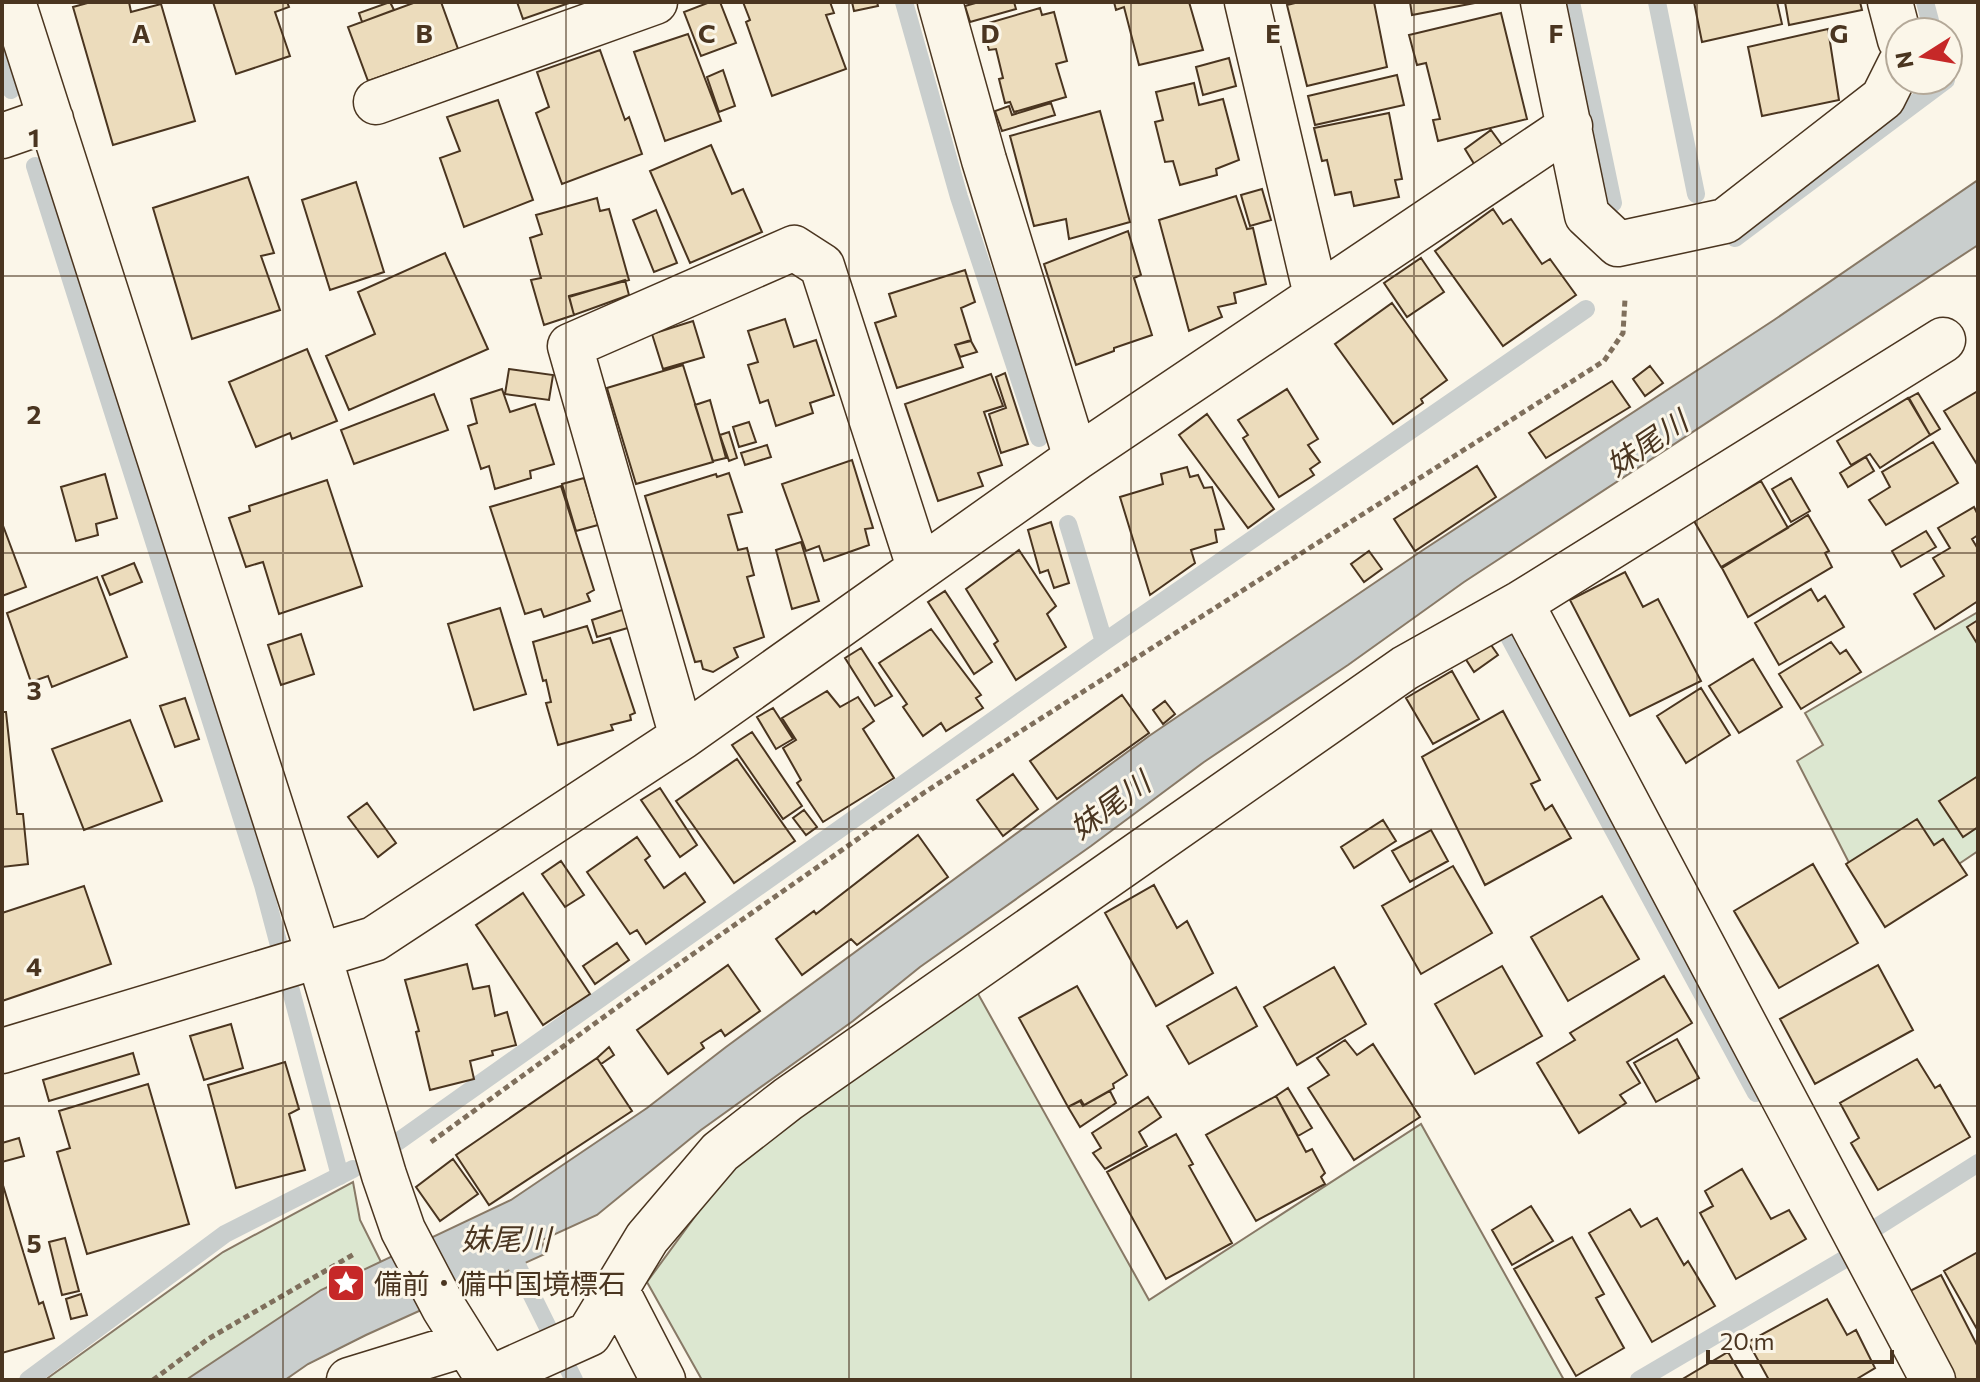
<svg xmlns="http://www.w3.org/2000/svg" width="1980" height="1382" font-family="Commissioner,'Noto Sans JP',sans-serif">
	<rect width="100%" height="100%" fill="#fbf6e9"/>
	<!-- green -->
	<path fill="#dce7d0" stroke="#887966" stroke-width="2" d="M1978 612V851L1907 899 1865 894 1797 761 1823 745 1805 713Z
		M972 983 1149 1300 1421 1124 1564 1380H702L647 1282 743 1151Z
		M353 1182 360 1220 407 1314 275 1380H45L223 1252Z"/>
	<!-- water -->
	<path fill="#c9cecd" stroke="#887966" stroke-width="2" d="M1978 180V245L1464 582 1348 665 1204 762 1091 846 920 967 853 1021 701 1130 597 1215 542 1240 545 1254 366 1335 308 1364 285 1380H186L321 1290 511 1200 647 1108 726 1047 1149 736 1423 550 1774 320Z"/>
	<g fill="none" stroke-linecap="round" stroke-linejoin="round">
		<!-- stream -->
		<path stroke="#c9cecd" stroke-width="18" d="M904 2 959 197 1039 438
			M1571 2 1613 203
			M1657 2 1696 194
			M1925 2 1933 32
			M2 55 11 90
			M35 166 263 885 340 1176
			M1735 238 1946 80
			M1068 524 1104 642
			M1508 635 1756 1093
			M396 1143 1104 642 1586 309
			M1877 1227 1978 1163
			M508 1247 574 1380
			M28 1380 225 1234 353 1169
			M1639 1380 1845 1259"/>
	</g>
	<!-- building -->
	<path fill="#ecdcbc" stroke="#4a3520" stroke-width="2" d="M91 2H129L131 12 161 4 195 121 113 145 73 7Z
		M213 2H287L289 7 275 12 290 56 236 74Z
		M390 2 394 10 362 22 359 13Z
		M416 2H441L458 49 368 81 348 27Z
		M517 2H572L523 19Z
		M710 2H720L736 43 701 56 684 12Z
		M743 2H830L834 13 826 15 846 69 772 96 746 22 750 20Z
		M852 2H877L878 6 854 11Z
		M979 2H1014L1016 9 970 22 965 6Z
		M1114 2H1189L1203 50 1139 65 1124 7 1116 10Z
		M1299 2H1374L1387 67 1307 86 1287 5Z
		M1410 2H1480L1412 15Z
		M1694 2H1777L1782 24 1702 42Z
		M1785 2H1860L1862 10 1789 25Z
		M1040 8 1042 15 1054 12 1067 61 1056 64 1066 97 1014 112 1010 102 1005 103 999 79 1003 78 996 49 989 50 982 25Z
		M1501 13 1527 119 1438 141 1433 120 1440 119 1426 63 1417 65 1409 35Z
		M1828 29 1839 100 1762 116 1748 47Z
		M688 34 721 121 665 141 634 52Z
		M600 50 625 120 629 117 642 154 562 184 536 113 549 107 537 72Z
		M1229 58 1236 86 1203 95 1196 67Z
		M723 70 735 106 719 112 707 77Z
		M1397 75 1404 105 1315 125 1308 96Z
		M1194 83 1199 105 1223 99 1239 160 1216 169 1217 175 1180 185 1173 161 1165 162 1155 122 1163 120 1156 92Z
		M498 100 533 200 464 227 440 158 460 151 447 117Z
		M1051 103 1055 115 1002 131 995 111 1009 106 1012 115Z
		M1100 111 1130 222 1069 239 1066 219 1034 226 1010 136Z
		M1389 113 1402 179 1395 180 1399 197 1354 206 1351 192 1335 195 1327 160 1322 161 1314 128Z
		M1491 130 1504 148 1476 167 1465 149Z
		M711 145 732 194 743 189 762 232 690 263 650 171Z
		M248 177 274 253 261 256 280 310 192 339 153 208Z
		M356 182 384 272 330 290 302 200Z
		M1262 189 1271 220 1250 226 1241 195Z
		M1236 196 1247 229 1253 228 1266 284 1234 293 1236 303 1218 307 1222 317 1189 331 1159 220Z
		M597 198 600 211 609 209 629 280 569 296 574 315 544 325 531 280 541 278 530 238 542 234 536 215Z
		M1493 209 1503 224 1511 219 1542 264 1550 259 1576 295 1503 346 1435 251Z
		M656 210 677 263 654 272 633 220Z
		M1128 231 1141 275 1134 278 1152 335 1114 348V351L1076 365 1044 264Z
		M445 253 488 349 349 410 326 356 375 334 358 292Z
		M1421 258 1444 292 1407 317 1384 283Z
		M965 270 975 302 961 308 971 340 955 345 963 367 897 388 875 323 896 316 889 294Z
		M625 280 629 295 574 315 569 297Z
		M1392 303 1447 380 1421 399 1423 403 1393 424 1335 344Z
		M785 319 794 347 816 340 834 395 810 403 813 413 776 426 768 400 760 403 748 365 758 362 748 331Z
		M693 321 704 357 663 369 652 334Z
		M971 341 977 352 960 357 955 345Z
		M307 349 337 421 292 439 290 433 256 447 229 382Z
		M683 365 713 462 636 484 607 388Z
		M1650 366 1663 383 1645 396 1633 379Z
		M509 369 553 375 549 400 505 394Z
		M1005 373 1028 444 1001 453 989 414 1006 408 996 377Z
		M991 374 1003 406 984 412 1002 465 978 473 983 486 938 501 905 404Z
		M1612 381 1630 407 1546 458 1529 433Z
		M502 389 510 412 535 404 554 464 530 471 531 478 495 489 489 466 481 469 468 426 477 423 471 399Z
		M1287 389 1318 439 1308 445 1320 462 1310 469 1314 475 1279 497 1243 438 1248 435 1238 420Z
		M1978 391V466L1944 411Z
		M1918 393 1940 429 1930 435 1909 398Z
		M434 394 448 430 354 464 341 430Z
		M1908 398 1930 435 1880 468 1870 454 1851 465 1837 441Z
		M710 400 726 458 713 461 695 405Z
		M1207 414 1274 509 1248 528 1179 435Z
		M749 422 756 442 739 447 733 427Z
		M729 432 737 458 729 461 720 435Z
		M1933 442 1958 483 1886 525 1869 500 1890 487 1882 472Z
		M767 445 771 457 745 465 741 453Z
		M1866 457 1874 471 1848 487 1840 473Z
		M852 460 873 528 865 529 869 545 824 561 819 546 806 551 782 484Z
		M1477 466 1496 497 1415 551 1394 519Z
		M1187 467 1190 477 1198 475 1204 488 1212 487 1224 529 1215 530 1217 542 1191 550 1195 563 1150 595 1120 497 1163 484 1161 474Z
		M729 473 742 512 728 515 738 550 747 548 754 575 747 577 764 637 734 648 738 657 713 672 703 669 701 661 695 662 645 496 716 474 717 477Z
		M105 474 117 518 96 524 98 535 76 541 61 487Z
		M584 478 598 525 576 531 562 484Z
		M1791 478 1810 511 1791 522 1772 489Z
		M327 480 362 586 279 614 263 562 246 567 229 518 250 511 249 506Z
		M1761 481 1788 528 1721 567 1694 521Z
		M561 486 594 590 587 594 590 601 544 617 541 609 525 614 490 507Z
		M1974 507 1978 515V535L1972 539 1978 549V601L1935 629 1914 594 1944 576 1933 558 1950 548 1938 528Z
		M1808 515 1829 551 1825 553 1832 567 1748 617 1722 568Z
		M1051 522 1069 583 1054 588 1048 570 1040 573 1028 530Z
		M2 523 26 587 2 596Z
		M1926 531 1936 547 1901 567 1892 551Z
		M801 542 819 601 792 609 776 550Z
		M1019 550 1056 606 1047 614 1066 647 1016 680 994 644 998 641 966 589Z
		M1369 551 1382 569 1364 582 1351 564Z
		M134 563 142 582 110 595 102 576Z
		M1625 572 1643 607 1658 599 1701 681 1630 716 1570 600Z
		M97 577 127 657 52 687 48 676 31 682 7 613Z
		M1811 589 1818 601 1825 596 1844 627 1779 665 1755 623Z
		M945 591 992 662 974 674 928 602Z
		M500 608 526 694 474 710 448 624Z
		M625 609 631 627 597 637 592 620Z
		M1978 620V645L1967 627Z
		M587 626 593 643 610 638 635 713 630 715 631 720 611 725 613 730 558 745 546 703 551 702 546 680 543 681 533 642Z
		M931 629 981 695 976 698 983 708 946 731 941 723 923 736 903 707 907 704 879 663Z
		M301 634 314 674 281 685 268 645Z
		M1489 642 1498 655 1474 672 1465 658Z
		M1831 642 1840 654 1846 650 1861 672 1801 709 1779 674Z
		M861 648 892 696 875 706 845 658Z
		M1753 659 1782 707 1739 733 1709 686Z
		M1452 671 1479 719 1433 744 1406 698Z
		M1701 688 1730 735 1686 763 1657 716Z
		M827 691 840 707 858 697 874 721 863 729 894 778 823 822 797 783 801 780 783 748 796 740 782 718Z
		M1122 695 1149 733 1057 799 1030 761Z
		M185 698 199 739 175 747 160 706Z
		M1165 701 1175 714 1163 724 1153 710Z
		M773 708 793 739 776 749 757 717Z
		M1503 711 1540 780 1531 784 1545 810 1552 805 1571 838 1485 885 1422 757Z
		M2 712H6L17 814H23L28 864 2 867Z
		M130 720 162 801 84 830 52 749Z
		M752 732 802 806 783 819 732 745Z
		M737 759 795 841 734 883 676 801Z
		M1013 774 1038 809 1003 836 977 800Z
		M1978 776V827L1963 837 1939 801Z
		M660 788 697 845 680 857 641 800Z
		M367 803 396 843 378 857 348 817Z
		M804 810 817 827 806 835 793 818Z
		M1917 819 1934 845 1943 839 1967 875 1885 927 1846 864Z
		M1383 820 1396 841 1354 868 1341 847Z
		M1431 830 1448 861 1410 882 1392 851Z
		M918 835 948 877 857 945 851 939 802 975 776 939 814 911 816 914Z
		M637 837 650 856 645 860 664 888 685 873 705 902 646 944 637 930 630 934 587 872Z
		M561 861 584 895 565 907 542 874Z
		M1813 864 1858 943 1779 988 1734 911Z
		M1453 866 1492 933 1421 974 1382 906Z
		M1154 885 1177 928 1187 921 1213 973 1156 1006 1105 913Z
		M84 886 111 964 2 1001V913Z
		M523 893 590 994 543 1025 476 925Z
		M1602 896 1639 959 1568 1001 1531 937Z
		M617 943 629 960 595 984 583 966Z
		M467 964 473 989 489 986 495 1016 507 1012 516 1045 492 1051 493 1055 470 1061 474 1079 430 1090 416 1032 419 1031 405 980Z
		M728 965 760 1011 725 1036 721 1030 701 1043 704 1048 668 1074 637 1030Z
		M1878 965 1913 1030 1815 1084 1780 1019Z
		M1502 966 1542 1036 1475 1074 1435 1004Z
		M1334 967 1366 1024 1297 1065 1264 1007Z
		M1664 976 1692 1023 1627 1062 1640 1083 1620 1095 1626 1103 1579 1133 1537 1063 1575 1040 1570 1033Z
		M1077 986 1127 1075 1113 1084 1114 1088 1084 1105 1081 1100 1068 1107 1019 1018Z
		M1236 987 1257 1026 1189 1064 1167 1026Z
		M231 1024 243 1068 204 1080 190 1036Z
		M1677 1039 1699 1078 1656 1102 1634 1063Z
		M1345 1040 1357 1055 1373 1044 1420 1117 1354 1160 1308 1088 1329 1075 1317 1058Z
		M609 1047 614 1055 601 1064 597 1058Z
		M133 1053 139 1074 49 1101 43 1080Z
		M597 1058 632 1111 489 1205 456 1155Z
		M1917 1059 1935 1088 1940 1085 1970 1137 1878 1190 1851 1143 1859 1138 1840 1103Z
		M285 1062 299 1109 289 1114 305 1170 236 1188 208 1085Z
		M148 1084 189 1224 87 1254 57 1152 70 1148 59 1111Z
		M1288 1088 1312 1128 1298 1136 1276 1096Z
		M1110 1091 1116 1103 1080 1127 1068 1107 1080 1101 1083 1106Z
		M1276 1096 1306 1152 1312 1149 1325 1173 1321 1177 1325 1184 1256 1221 1206 1135Z
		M1148 1097 1161 1117 1139 1132 1147 1146 1105 1169 1093 1153 1101 1148 1092 1133Z
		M1176 1134 1193 1164 1189 1166 1232 1243 1166 1279 1107 1172Z
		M19 1138 24 1156 2 1162V1143Z
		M453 1159 478 1194 440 1221 416 1187Z
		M1742 1169 1771 1219 1789 1210 1806 1239 1736 1279 1700 1213 1713 1206 1705 1191Z
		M2 1182 39 1304 43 1302 54 1338 2 1353Z
		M1531 1206 1553 1241 1512 1265 1492 1230Z
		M1630 1209 1641 1227 1657 1218 1684 1265 1688 1261 1715 1306 1652 1342 1589 1233Z
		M1572 1237 1604 1294 1596 1298 1624 1348 1576 1376 1514 1269Z
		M65 1238 79 1291 62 1295 49 1242Z
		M1978 1252V1331L1944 1271Z
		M1941 1275 1978 1347V1380H1953L1908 1292Z
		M81 1294 87 1315 71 1319 66 1299Z
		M1827 1299 1847 1335 1856 1330 1875 1368 1855 1380H1769L1748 1342Z
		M1728 1352 1744 1380H1681Z"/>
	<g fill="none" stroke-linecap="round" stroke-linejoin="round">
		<defs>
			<path id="minor" d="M13 2 319 956 384 1175 403 1230 444 1308 489 1380
				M940 2 984 160 1076 458
				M1247 2 1316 295
				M1543 2 1587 215 1618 244 1725 221 1883 98 1900 64
				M1890 2 1900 40
				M376 102 655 2
				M2 136 51 119
				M1521 603 1933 1380
				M682 737 570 346 794 248 822 266 919 567
				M2 1051 374 939 682 737 1076 458 1570 126
				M617 1291 663 1380
				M489 1379 589 1334 647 1238 720 1152 788 1099 1405 668 1521 603 1943 340
				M349 1380 466 1344"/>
		</defs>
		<!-- minor casing -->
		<use href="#minor" stroke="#4a3520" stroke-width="47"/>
		<!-- path -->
		<path stroke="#7f6f5c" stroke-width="5" stroke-dasharray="6 4" stroke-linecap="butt" d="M431 1142 630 998 925 792 1604 361 1623 333 1625 299
			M153 1380 208 1339 356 1253"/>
		<!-- minor -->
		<use href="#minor" stroke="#fbf6e9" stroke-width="44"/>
	</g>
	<!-- grid -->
	<path fill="none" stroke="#4a3520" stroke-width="2" stroke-opacity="0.55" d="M283 2V1380M566 2V1380M849 2V1380M1131 2V1380M1414 2V1380M1697 2V1380M2 276H1978M2 553H1978M2 829H1978M2 1106H1978"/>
	<!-- icons -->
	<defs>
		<symbol id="sight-square" viewBox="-11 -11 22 22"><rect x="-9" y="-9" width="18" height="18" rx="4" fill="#c62828" stroke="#fbf6e9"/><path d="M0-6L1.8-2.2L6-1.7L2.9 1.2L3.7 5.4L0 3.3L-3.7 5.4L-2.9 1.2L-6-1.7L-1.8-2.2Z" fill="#fff"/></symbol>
	</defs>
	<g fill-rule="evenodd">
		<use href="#sight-square" x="324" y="1261" width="44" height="44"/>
	</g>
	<g text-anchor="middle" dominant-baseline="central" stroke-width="6" stroke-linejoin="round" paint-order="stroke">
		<!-- poi labels -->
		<g font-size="28" fill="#4a3520" stroke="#fbf6e9" text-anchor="start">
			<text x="374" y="1283">備前・備中国境標石</text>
		</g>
		<!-- water labels -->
		<g font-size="30" font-style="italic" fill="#4a3520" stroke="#fbf6e9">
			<text transform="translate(1646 442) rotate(-34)">妹尾川</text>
			<text transform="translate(1109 804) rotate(-36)">妹尾川</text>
			<text x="506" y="1237">妹尾川</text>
		</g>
	</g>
	<g font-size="26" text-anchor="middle" font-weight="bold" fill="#4a3520" stroke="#fbf6e9" stroke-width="6" stroke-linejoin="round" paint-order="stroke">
		<text x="141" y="43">A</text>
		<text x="424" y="43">B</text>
		<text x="707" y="43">C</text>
		<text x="990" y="43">D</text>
		<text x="1273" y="43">E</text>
		<text x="1556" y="43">F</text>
		<text x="1839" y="43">G</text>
		<text x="34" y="147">1</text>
		<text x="34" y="424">2</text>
		<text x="34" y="700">3</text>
		<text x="34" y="976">4</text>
		<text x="34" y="1253">5</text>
	</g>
	<!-- border -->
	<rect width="1980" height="1382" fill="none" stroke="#4a3520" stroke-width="8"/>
	<!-- north arrow -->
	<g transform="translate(1924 56) rotate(259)"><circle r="38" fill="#fbf6e9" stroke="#b4a999" stroke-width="2"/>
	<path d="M0-6L14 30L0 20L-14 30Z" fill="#c62828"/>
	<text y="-12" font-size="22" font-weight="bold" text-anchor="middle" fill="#4a3520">N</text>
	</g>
	<!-- scale -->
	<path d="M1708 1350v12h184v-12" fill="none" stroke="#4a3520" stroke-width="4"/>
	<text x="1720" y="1350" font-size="24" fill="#4a3520" stroke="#fbf6e9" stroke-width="6" paint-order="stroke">20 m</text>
</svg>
